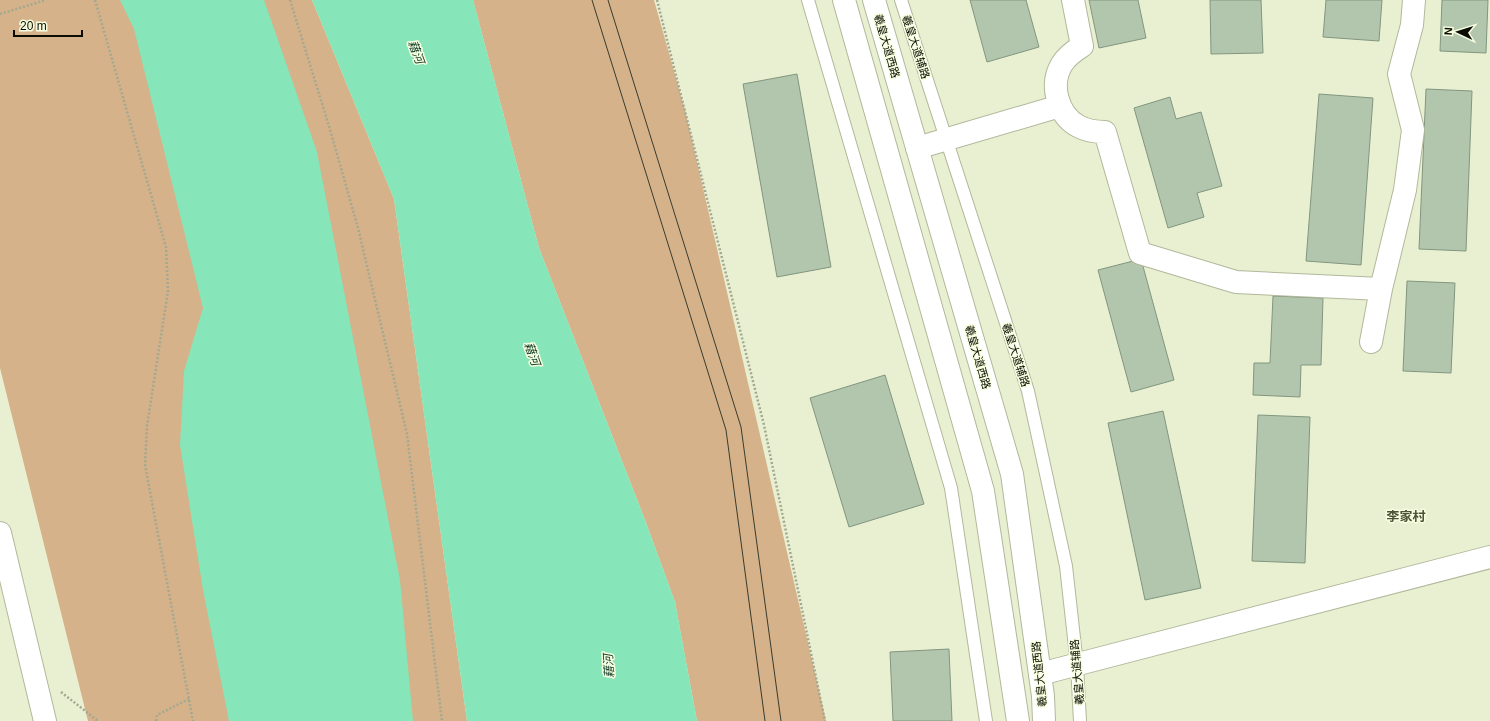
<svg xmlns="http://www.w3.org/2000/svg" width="1490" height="721" font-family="Arial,'Noto Sans SC',sans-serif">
	<rect width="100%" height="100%" fill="#e9f0d2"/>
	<!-- green -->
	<path fill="#d5b289" d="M0 0H312L394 199 467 721H88L0 368Z
		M473 0H654L685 110 826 721H697L675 602 645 520 539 248Z"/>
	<!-- water -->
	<path fill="#86e5b9" d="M120 0H264L317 152 400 580 413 721H229L203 590 180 445 184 371 203 308 134 29Z
		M312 0H473L539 248 645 520 675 602 697 721H467L394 199Z"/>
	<!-- building -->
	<path fill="#b1c6ad" stroke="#82967e" d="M970 0H1026L1039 47 987 62Z
		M1089 0H1138L1146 38 1099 48Z
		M1210 0H1261L1263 53 1211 54Z
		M1326 0H1382L1379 41 1323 37Z
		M1442 0H1488L1486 53 1440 51Z
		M797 74 831 267 777 277 743 84Z
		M1426 89 1472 91 1466 251 1419 249Z
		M1319 94 1373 98 1361 265 1306 261Z
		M1170 97 1176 119 1201 112 1222 186 1197 193 1204 217 1168 228 1134 108Z
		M1141 259 1174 380 1131 392 1098 270Z
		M1407 281 1455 283 1451 373 1403 371Z
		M1273 296 1323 298 1321 365H1301L1300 397 1253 395 1254 363H1270Z
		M885 375 924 504 849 527 810 398Z
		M1163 411 1201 588 1145 600 1108 423Z
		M1258 415 1310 417 1305 563 1252 561Z
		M949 649 952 721H893L890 652Z"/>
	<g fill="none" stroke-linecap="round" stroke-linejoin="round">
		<defs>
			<path id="service" d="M808 0 951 488 986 721
				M901 0 1028 391 1066 566 1077 665 1080 721"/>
			<path id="minor" d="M1073 0 1082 46C1074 51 1067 56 1062 64 1049 85 1058 115 1078 126 1087 131 1096 132 1105 132L1140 253 1236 282 1381 289
				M917 148 1060 106
				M1371 342 1381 289 1405 190 1413 130 1399 74 1412 25 1414 0
				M1040 674 1490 557"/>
			<path id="secondary" d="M0 533 45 721"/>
			<path id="primary" d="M844 0 983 491 1018 721
				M874 0 1012 474 1043 696 1044 721"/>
		</defs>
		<!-- service casing -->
		<use href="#service" stroke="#b1b89b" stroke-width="14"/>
		<!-- minor casing -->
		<use href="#minor" stroke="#b1b89b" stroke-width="24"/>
		<!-- secondary casing -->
		<use href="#secondary" stroke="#b1b89b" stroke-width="24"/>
		<!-- primary casing -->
		<use href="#primary" stroke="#b1b89b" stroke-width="24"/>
		<!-- path -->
		<path stroke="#a3a891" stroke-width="2.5" stroke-dasharray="2 2" stroke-linecap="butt" d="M95 0 166 247 168 291 147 426 145 465 193 721
			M290 0 329 126 358 228 407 434 442 721
			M657 0 764 425 825 721
			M0 14 46 0
			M61 692 98 721
			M156 721 157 715 189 699"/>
		<!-- service -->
		<use href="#service" stroke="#fff" stroke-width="12"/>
		<!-- minor -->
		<use href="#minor" stroke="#fff" stroke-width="22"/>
		<!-- secondary -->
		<use href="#secondary" stroke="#fff" stroke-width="22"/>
		<!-- primary -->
		<use href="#primary" stroke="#fff" stroke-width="22"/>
		<!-- tram -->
		<path stroke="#393c2f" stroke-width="1" d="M592 0 726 430 765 721
			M608 0 741 427 781 721"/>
	</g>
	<g text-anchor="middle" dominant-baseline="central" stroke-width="3" stroke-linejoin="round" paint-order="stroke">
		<!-- street labels -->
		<g font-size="11" fill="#0b0d04" stroke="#f7fedf">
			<text transform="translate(887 46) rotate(74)">羲皇大道西路</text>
			<text transform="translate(916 47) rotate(72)">羲皇大道辅路</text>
			<text transform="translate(1016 355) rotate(72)">羲皇大道辅路</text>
			<text transform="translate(978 357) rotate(74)">羲皇大道西路</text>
			<text transform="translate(1077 672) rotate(-95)">羲皇大道辅路</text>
			<text transform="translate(1039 674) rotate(-96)">羲皇大道西路</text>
		</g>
		<!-- water labels -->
		<g font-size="12" font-style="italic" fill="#103a29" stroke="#f7fedf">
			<text transform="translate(416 52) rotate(69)">藉河</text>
			<text transform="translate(532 354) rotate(70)">藉河</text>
			<text transform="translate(609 666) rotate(-94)">藉河</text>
		</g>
		<!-- quarter labels -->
		<g font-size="13" font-weight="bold" fill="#4d5238" stroke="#f7fedf">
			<text x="1406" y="516">李家村</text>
		</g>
	</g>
	<!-- north arrow -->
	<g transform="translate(1458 32) rotate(274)" stroke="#f7fedf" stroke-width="3" paint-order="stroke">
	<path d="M0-3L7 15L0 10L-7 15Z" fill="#0b0d04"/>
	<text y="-6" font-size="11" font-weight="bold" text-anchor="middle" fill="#0b0d04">N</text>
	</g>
	<!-- scale -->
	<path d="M14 30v6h68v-6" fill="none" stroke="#0b0d04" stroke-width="2"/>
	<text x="20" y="30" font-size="12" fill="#0b0d04" stroke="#f7fedf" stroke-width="3" paint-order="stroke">20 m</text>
</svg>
